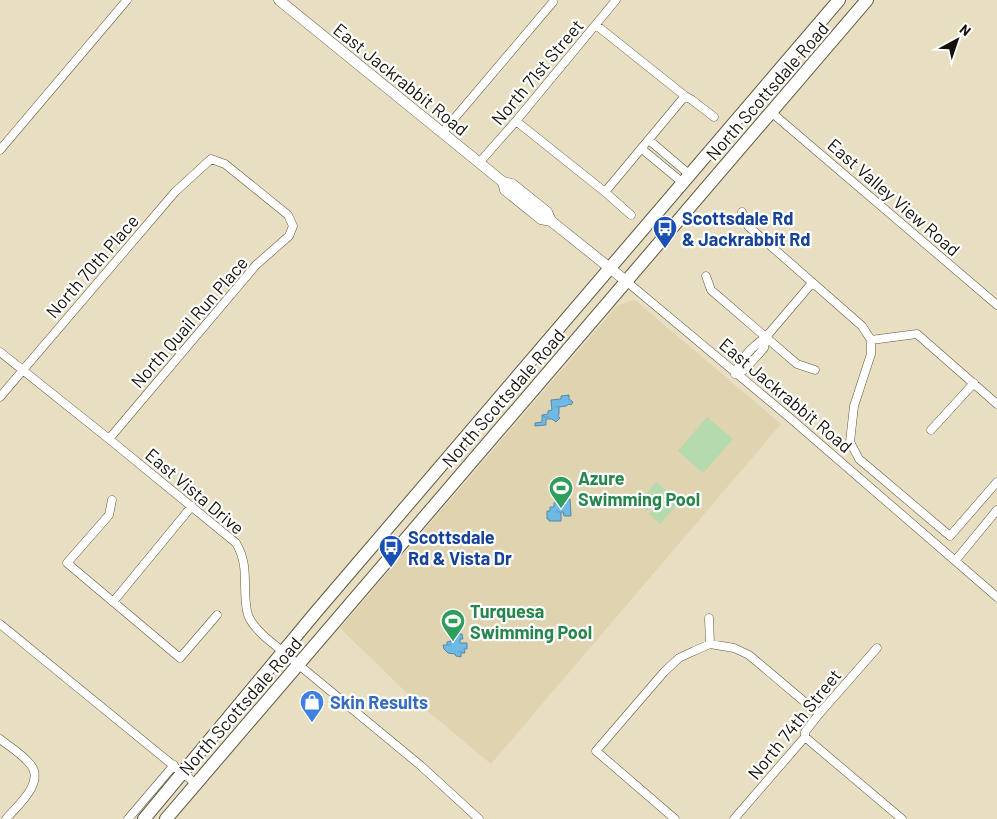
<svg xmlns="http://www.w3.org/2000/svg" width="997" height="819" font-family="Barlow,sans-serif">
	<defs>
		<pattern id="water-ripples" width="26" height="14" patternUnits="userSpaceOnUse" patternTransform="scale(1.25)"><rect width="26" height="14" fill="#6ebae7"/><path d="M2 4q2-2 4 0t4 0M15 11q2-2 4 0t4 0" fill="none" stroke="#5f9fc5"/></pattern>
	</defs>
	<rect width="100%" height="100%" fill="#e8dfc3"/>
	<!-- built -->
	<path fill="#dfd3b0" d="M635 300 781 424 491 764 412 698 340 628 617 306 629 301Z"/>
	<!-- grass -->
	<path fill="#b4daad" d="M707 417 733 439 703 473 678 451Z
		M656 482 666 490 647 511 638 503Z
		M669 491 680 501 660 524 649 514Z"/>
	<!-- water -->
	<path fill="url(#water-ripples)" stroke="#5488a4" d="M569 395V399L573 402 571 405 569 404 566 406 559 407V414L558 416 560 418 556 422 552 419H546V425L535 426V423L542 422V415L548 414V411L552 410 551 400 561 399V396Z
		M565 494V499H570L571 516H564L563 512H561V521H549V519H547V511H550V507H554V503L556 502V499H559V495Z
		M452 629H458L459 634H462L463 639H460V643H467V649H464L465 653H461V657L456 656 455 654 448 653 444 649 443 645H447V642L451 641 450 637H453Z"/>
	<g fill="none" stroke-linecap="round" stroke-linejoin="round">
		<defs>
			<path id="minor" d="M596 25 685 96 692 100 714 117
				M771 112 997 305
				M516 121 605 192 631 215
				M442 133 553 2
				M649 140 690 175
				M642 149 683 183
				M0 150 127 0
				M479 163 516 121 616 0
				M605 192 685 96
				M742 212 748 226 862 326 871 340
				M706 276 711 290 797 364 815 370
				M626 281 790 418 997 597
				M871 340V354L854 406 850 442 859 459 950 536 997 482
				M871 340 917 334 997 404
				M0 352 109 439 236 543C251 568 241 591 248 615 251 624 259 631 265 637L420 765 479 819
				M735 374C740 358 753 346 766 337L812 283
				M735 374 744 370 758 355 764 348 766 337
				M0 397 175 192 211 159 225 164 288 215 293 226 289 236 256 265 109 439
				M931 430 974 383
				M112 500 109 515 67 563 180 658 217 615
				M955 561 997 510
				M113 602 192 506
				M709 618 710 644
				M0 624 196 784
				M805 737 902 819
				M0 739C10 747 22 754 30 764 46 782 17 806 6 819
				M128 819 174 765
				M675 819 596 751 664 672 679 658 694 651 710 644 734 648 749 655 819 714
				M734 819 805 737V732L819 714 877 648"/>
			<path id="tertiary" d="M279 0 503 182 512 184 547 212 551 221 626 281
				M503 182 505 190 541 219 551 221"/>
			<path id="primary" d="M144 819 316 612 839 0
				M166 819 867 0"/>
		</defs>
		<!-- minor casing -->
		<use href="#minor" stroke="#5e563e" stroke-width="9"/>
		<!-- tertiary casing -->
		<use href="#tertiary" stroke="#5e563e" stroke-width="11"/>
		<!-- primary casing -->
		<use href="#primary" stroke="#5e563e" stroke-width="14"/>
		<!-- minor -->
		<use href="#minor" stroke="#fff" stroke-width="8"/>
		<!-- tertiary -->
		<use href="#tertiary" stroke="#fff" stroke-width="10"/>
		<!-- primary -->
		<use href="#primary" stroke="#fff" stroke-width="12"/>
	</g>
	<!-- icons -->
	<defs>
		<symbol id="bus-pin" viewBox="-11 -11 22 30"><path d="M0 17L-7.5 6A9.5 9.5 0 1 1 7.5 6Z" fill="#1a4fb4" stroke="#fff"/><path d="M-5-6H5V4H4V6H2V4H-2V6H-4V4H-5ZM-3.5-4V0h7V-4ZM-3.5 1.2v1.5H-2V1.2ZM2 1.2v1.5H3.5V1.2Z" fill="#fff"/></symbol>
		<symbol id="stadium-pin" viewBox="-11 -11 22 30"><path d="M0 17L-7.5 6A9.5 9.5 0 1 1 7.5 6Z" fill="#2e9e5b" stroke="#fff"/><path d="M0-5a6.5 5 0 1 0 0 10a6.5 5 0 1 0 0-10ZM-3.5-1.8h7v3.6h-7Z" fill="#fff"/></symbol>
		<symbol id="shop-pin" viewBox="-11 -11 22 30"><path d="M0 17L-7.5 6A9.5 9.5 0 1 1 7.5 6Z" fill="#3f7fe0" stroke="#fff"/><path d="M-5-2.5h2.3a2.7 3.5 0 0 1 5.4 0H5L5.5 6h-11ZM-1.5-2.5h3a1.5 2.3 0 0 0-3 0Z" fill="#fff"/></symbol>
	</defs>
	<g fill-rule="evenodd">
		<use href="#bus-pin" x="651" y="214" width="28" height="38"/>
		<use href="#stadium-pin" x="547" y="474" width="28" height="38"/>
		<use href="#bus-pin" x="377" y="533" width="28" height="38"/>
		<use href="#stadium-pin" x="439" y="607" width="28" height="38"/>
		<use href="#shop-pin" x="298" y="688" width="28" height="38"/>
	</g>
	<g text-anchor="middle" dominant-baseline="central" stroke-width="4.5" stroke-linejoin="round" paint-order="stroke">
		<!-- street labels -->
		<g font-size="18" fill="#161209" stroke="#fff">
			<text transform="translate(537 72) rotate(-50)">North 71st Street</text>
			<text transform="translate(401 79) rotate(39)">East Jackrabbit Road</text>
			<text transform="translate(767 91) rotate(-49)">North Scottsdale Road</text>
			<text transform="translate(894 197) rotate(41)">East Valley View Road</text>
			<text transform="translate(92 266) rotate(-49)">North 70th Place</text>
			<text transform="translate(189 322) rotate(-49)">North Quail Run Place</text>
			<text transform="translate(786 395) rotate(40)">East Jackrabbit Road</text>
			<text transform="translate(503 398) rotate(-49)">North Scottsdale Road</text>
			<text transform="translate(195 491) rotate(40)">East Vista Drive</text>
			<text transform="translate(240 706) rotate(-49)">North Scottsdale Road</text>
			<text transform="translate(794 724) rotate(-51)">North 74th Street</text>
		</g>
		<!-- transit labels -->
		<g font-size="18" font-weight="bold" fill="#164399" stroke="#fff" text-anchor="start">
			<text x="682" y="218">Scottsdale Rd<tspan x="682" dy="21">&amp; Jackrabbit Rd</tspan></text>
			<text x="408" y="537">Scottsdale<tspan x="408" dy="21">Rd &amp; Vista Dr</tspan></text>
		</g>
		<!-- leisure labels -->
		<g font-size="18" font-weight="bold" fill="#27864d" stroke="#fff" text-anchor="start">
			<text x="578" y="478">Azure<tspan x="578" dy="21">Swimming Pool</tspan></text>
			<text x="470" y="611">Turquesa<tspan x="470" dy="21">Swimming Pool</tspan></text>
		</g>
		<!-- shop labels -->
		<g font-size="18" font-weight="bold" fill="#366cbe" stroke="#fff" text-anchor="start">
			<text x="330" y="702">Skin Results</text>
		</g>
	</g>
	<!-- north arrow -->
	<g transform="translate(957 40) rotate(40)" stroke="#ffffff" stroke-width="4" paint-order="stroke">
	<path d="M0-4L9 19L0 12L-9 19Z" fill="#161209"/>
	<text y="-8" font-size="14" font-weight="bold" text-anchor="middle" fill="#161209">N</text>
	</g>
</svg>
